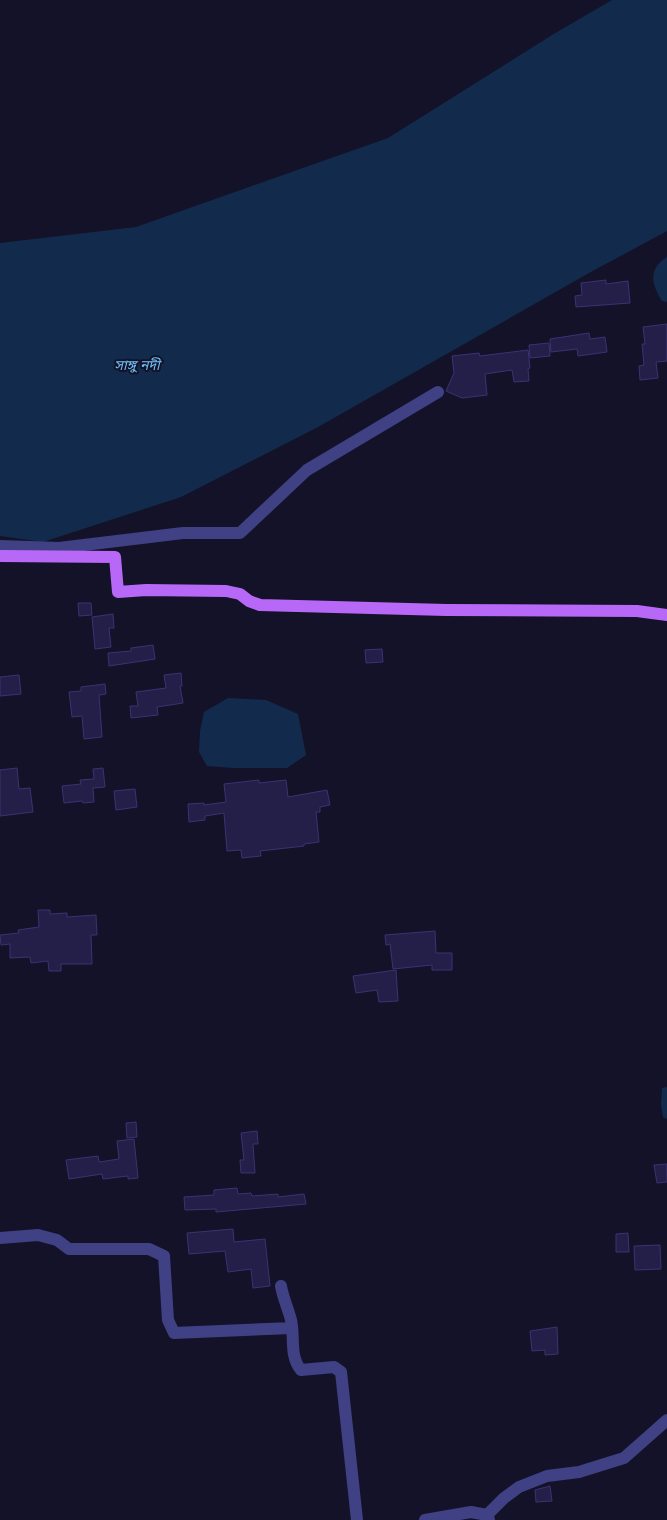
<svg xmlns="http://www.w3.org/2000/svg" width="667" height="1520" font-family="'Varela Round','Noto Sans Bengali',sans-serif">
	<rect width="100%" height="100%" fill="#141228"/>
	<!-- water -->
	<path fill="#122b4c" d="M612 0H667V231L589 273 318 427 181 497 43 542 0 536V243L136 227 388 138 552 35Z
		M667 257V302L662 301C651 284 648 269 667 257Z
		M228 698 266 700 298 714 306 755 287 768H233L207 766 199 752 200 731 204 712Z
		M667 1087V1119L663 1117 661 1104 662 1088Z"/>
	<!-- building -->
	<path fill="#241f48" stroke="#3b3273" d="M606 280V284L628 281 630 303 576 307 575 296 582 295 581 283Z
		M667 324V361L656 362 658 378 640 380 639 366 644 365 642 344H645L643 327Z
		M589 333 590 339 605 337 607 352 578 356 577 349 551 352 550 339Z
		M549 343 550 356 530 358 529 345Z
		M528 350 530 368 528 369 529 381 514 382 512 370 485 374 487 395 462 398 446 391 454 373 452 356 479 353 480 356Z
		M78 603H91L92 615 79 616Z
		M113 614 114 628H109L111 647 95 649 92 617Z
		M153 645 155 659 109 666 108 653 131 651V648Z
		M382 649 383 662 366 663 365 650Z
		M181 673 182 686H180L183 703 157 707 158 715 131 718 130 706H138L136 692 166 688 164 675Z
		M19 675 21 694 0 696V677Z
		M105 684 106 694 99 695 102 737 84 739 82 716 72 717 69 692 81 691V687Z
		M17 768 19 789 30 788 33 812 0 816V770Z
		M103 768 105 787 93 788 94 802 83 803 82 801 64 803 62 786 81 784 80 780 94 779 93 769Z
		M259 780V783L286 780 288 797 327 790 330 805 320 807V812H316L319 842 304 844V846L260 851 261 856 242 858 241 850 227 851 224 813 205 816V820L189 822 188 804 204 803V805L226 802 224 784Z
		M135 789 137 807 116 810 114 791Z
		M38 910H50V914L67 913V917L96 915 97 935H91L92 964H61V971H49L48 961 31 963 30 957 10 958V944L1 945 0 935 19 933 18 930 39 927Z
		M435 931 436 953H452V970H432V965L393 969 390 944 386 945 385 935Z
		M396 970 398 1001 379 1002 377 990 356 993 353 976Z
		M136 1122 137 1137 127 1138 126 1123Z
		M257 1131 258 1144H253L255 1173H241L240 1160H244L241 1133Z
		M134 1139 138 1178 128 1179V1176L103 1179 102 1174 69 1179 66 1160 98 1156 99 1162 119 1159 117 1141Z
		M667 1164V1182L657 1183 654 1165Z
		M237 1188 238 1194 251 1193 252 1196 278 1194V1197L304 1194 306 1204 216 1212V1209L185 1210 184 1197 214 1195V1190Z
		M233 1229 234 1242 265 1239 270 1286 253 1288 251 1269 228 1272 225 1251 189 1254 187 1233Z
		M628 1233 629 1252H616V1234Z
		M660 1245 661 1269 635 1270 634 1246Z
		M557 1327 558 1354 545 1355V1350L532 1351 530 1331Z
		M550 1486 552 1501 536 1502 535 1490Z"/>
	<g fill="none" stroke-linecap="round" stroke-linejoin="round">
		<!-- minor -->
		<path stroke="#3f4184" stroke-width="12" d="M0 546 59 548 183 533H240L307 470 438 392
			M0 1238 38 1235 57 1240 69 1249H149L164 1256 168 1320 174 1333 292 1328
			M281 1286C283 1298 288 1308 291 1320 295 1337 289 1356 301 1370L334 1367 341 1372 357 1520
			M487 1515 504 1498 519 1487 547 1476 579 1472 624 1458 667 1420
			M425 1520 471 1512 487 1515 489 1520"/>
		<!-- major -->
		<path stroke="#b868f7" stroke-width="12" d="M0 556 115 557 118 592 146 590 226 591 240 594 249 601 260 605 446 610 637 611 667 615"/>
	</g>
	<g text-anchor="middle" dominant-baseline="central" stroke-width="4" stroke-linejoin="round" paint-order="stroke">
		<!-- water labels -->
		<g font-size="14" font-style="italic" fill="#6ec1f7" stroke="#141228">
			<text x="137" y="365">সাঙ্গু নদী</text>
		</g>
	</g>
</svg>
